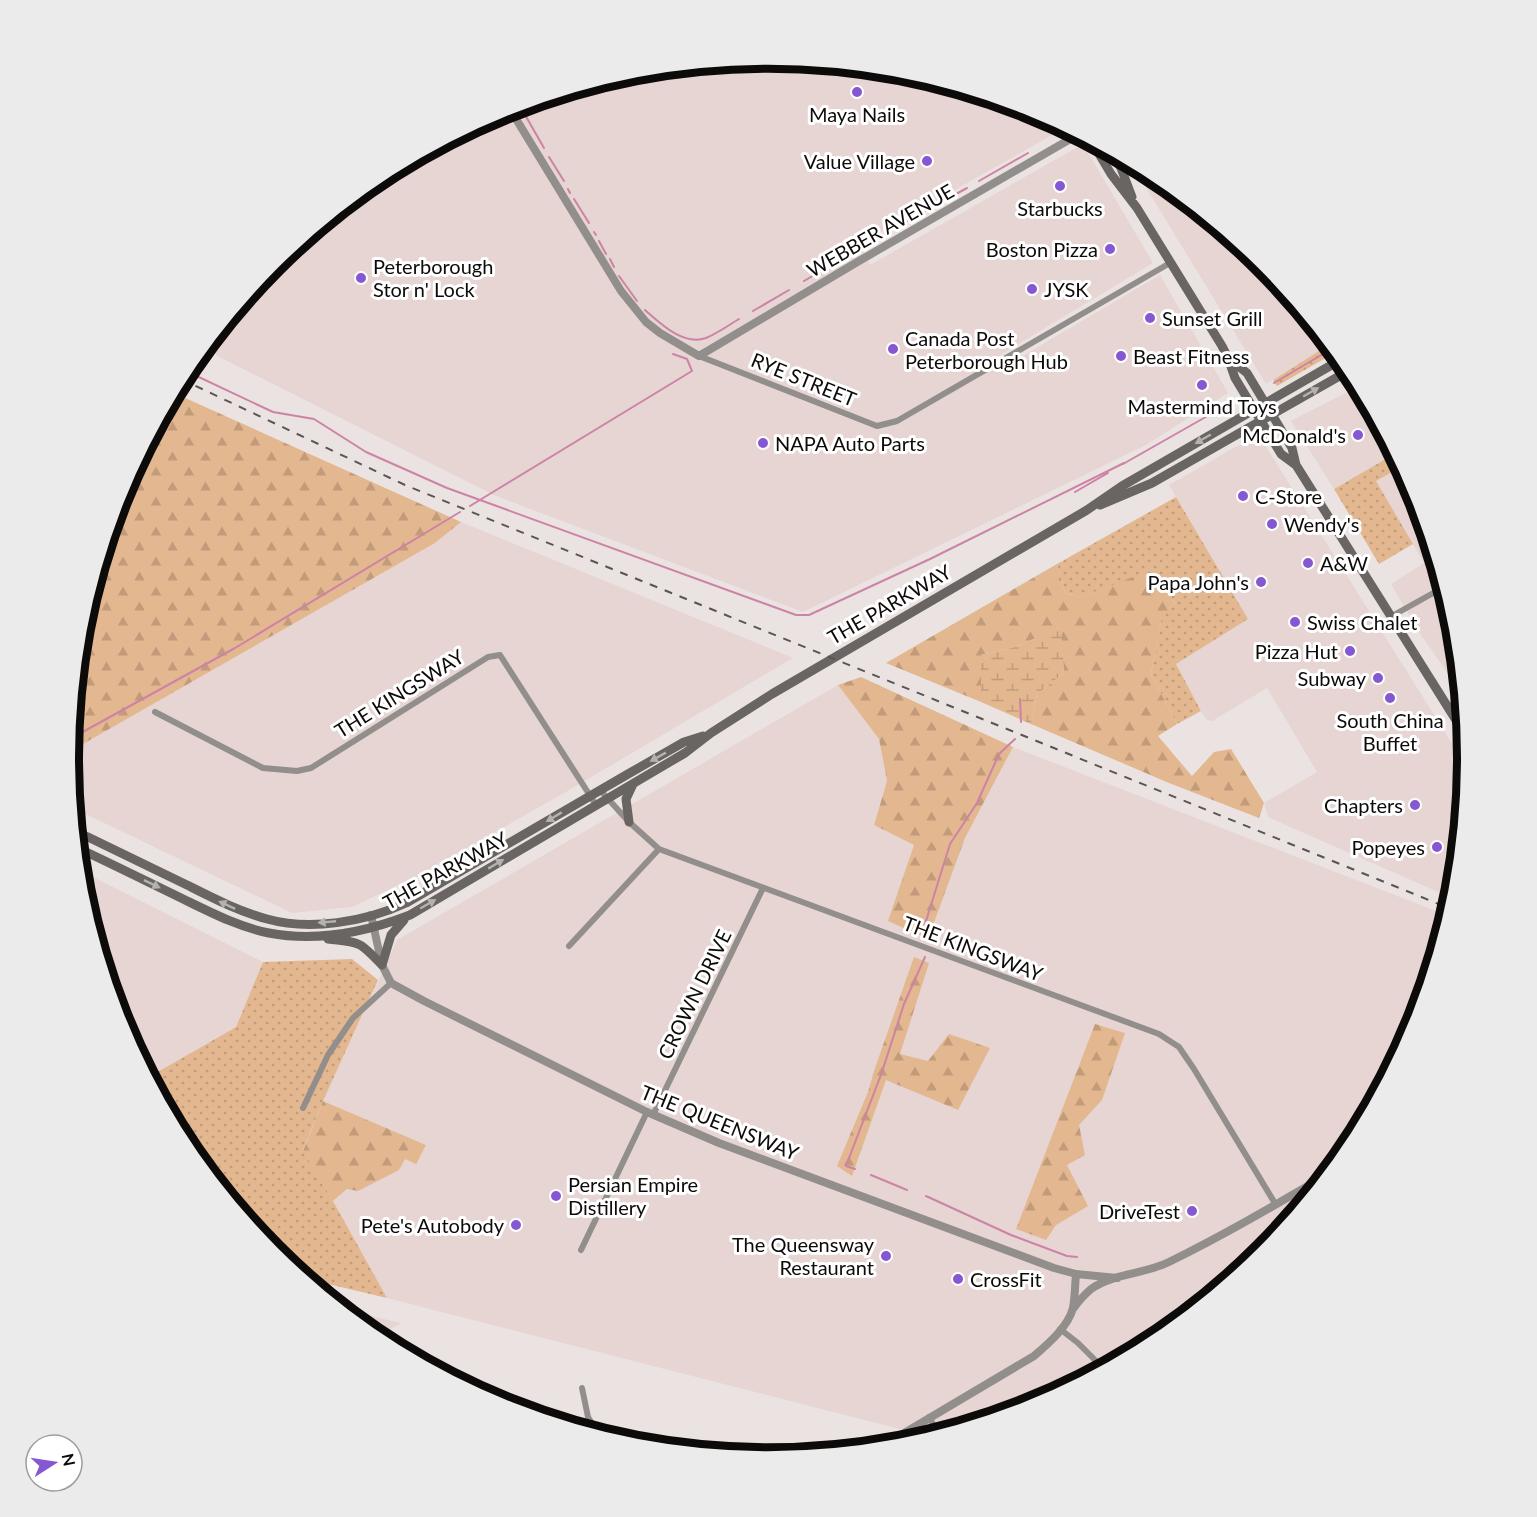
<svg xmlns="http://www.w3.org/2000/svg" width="1537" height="1517" font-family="Lato,sans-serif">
	<defs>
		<pattern id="grass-dots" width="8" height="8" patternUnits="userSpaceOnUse" patternTransform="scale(1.5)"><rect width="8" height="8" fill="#e3b78f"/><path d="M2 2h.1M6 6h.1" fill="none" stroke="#c29c7a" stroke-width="1.8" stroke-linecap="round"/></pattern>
		<pattern id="forest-firs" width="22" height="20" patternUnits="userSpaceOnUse" patternTransform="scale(1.5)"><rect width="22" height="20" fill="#e3b78f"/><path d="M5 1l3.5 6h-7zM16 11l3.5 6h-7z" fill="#c29c7a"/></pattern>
		<pattern id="wetland-marsh" width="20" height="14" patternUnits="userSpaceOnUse" patternTransform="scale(1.5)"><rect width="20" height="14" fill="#e3b78f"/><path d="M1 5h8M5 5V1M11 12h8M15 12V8" fill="none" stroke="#c29c7a"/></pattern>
	</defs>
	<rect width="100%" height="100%" fill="#ebe3e1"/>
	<!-- built -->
	<path fill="#e6d5d3" d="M769 59 905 72 1037 112 1066 127 860 244 870 265 1083 144 1153 263 1000 355 1007 365 1160 275 1228 393 1146 445 803 612 496 496 217 356 209 342 274 263 380 176 501 112 632 72Z
		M1131 163 1158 177 1264 264 1330 344 1266 384Z
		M1359 386 1415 491 1455 622 1461 685 1457 687 1419 632 1391 584 1424 563 1376 481 1392 456 1334 489 1291 421Z
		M1255 442 1265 445 1468 769 1454 899 1268 817 1264 803 1317 772 1267 688 1212 721 1207 720 1201 711 1176 664 1248 619 1169 485 1237 446Z
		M461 522 793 658 571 789 418 876 352 907 292 913 73 808 69 752 435 543Z
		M838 685 879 739 887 781 874 825 914 845 928 939 965 838 1013 747 1449 916 1415 1027 1350 1148 1263 1254 1157 1341 1036 1405 931 1437 387 1298 333 1201 347 1189 405 1159 426 1145 323 1101 397 940Z
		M79 870 263 962 236 1027 149 1077 122 1026 82 895Z
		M341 1309 401 1323 376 1337Z"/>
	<!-- grass -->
	<path fill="url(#grass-dots)" d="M1330 344 1336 352 1277 386 1273 380Z
		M1391 456 1399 468 1376 481 1413 544 1379 564 1334 489Z
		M1176 497 1248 619 1176 664 1201 711 1177 724 1151 674 1162 616 1175 603 1146 573 1081 597 1065 593 1057 564Z
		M352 959 378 980 323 1101 303 1150 333 1201 387 1298 303 1278 273 1253 186 1147 149 1077 236 1027 263 962Z"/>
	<!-- forest -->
	<path fill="url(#forest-firs)" d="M174 393 461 522 435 543 69 752 82 622 122 490Z
		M1057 564 1065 593 1081 597 1146 572 1175 603 1162 617 1151 674 1177 724 1158 736 1192 776 1214 752 1231 749 1264 803 1259 818 1169 783 1031 724 1037 694 1064 673 1060 628 1015 647 981 655V702L886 663Z
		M861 677 1013 747 965 838 928 939 888 921 914 845 874 825 887 781 879 739 838 685Z
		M914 957 929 963 900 1054 928 1061 949 1034 990 1048 958 1110 886 1080 852 1176 837 1166 868 1092 874 1071Z
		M1095 1024 1125 1033 1102 1100 1079 1125 1085 1155 1067 1165 1088 1206 1056 1225 1046 1240 1016 1229Z
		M323 1101 426 1145 416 1164 405 1159 399 1170 358 1191 347 1189 333 1201 303 1151Z"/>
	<!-- wetland -->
	<path fill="url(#wetland-marsh)" d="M1061 627 1064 673 1037 694 1031 724 981 702V655L1015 647Z"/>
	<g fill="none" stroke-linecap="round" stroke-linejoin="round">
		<!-- stream -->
		<path stroke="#cd83a5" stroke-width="2" d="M520 106 544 148
			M549 157 564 181
			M979 181 1028 153
			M568 189 570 193
			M574 199 589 223
			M907 221 967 188
			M594 232 596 235
			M599 241 606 254
			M610 259 614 267
			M835 263 892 230
			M619 276 637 301
			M804 281 821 271
			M645 310C661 324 683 346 706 338 718 333 729 325 739 319
			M753 311 789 290
			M186 371 273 412 314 419 366 452 447 488 796 615H809L930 559 1124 463
			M1274 383 1333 348
			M1123 464 1218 410 1232 408
			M1106 474 1075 492 1108 473
			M470 506 692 371 687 359 673 354
			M1020 699 1021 722
			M70 739 235 648 460 512
			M922 934 950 844 977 803 999 754 1015 739
			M855 1169 846 1166 882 1072 904 1004 925 957
			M871 1175 907 1190
			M926 1196 1011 1235 1067 1256 1077 1257"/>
		<!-- minor -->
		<path stroke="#918e8c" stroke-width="6" d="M699 356 877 426 897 421 1170 263
			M1392 616 1444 587
			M155 712 263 768 297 771 311 768 488 657 500 655 596 805
			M600 790 629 822 659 849 1159 1034 1179 1047 1194 1069 1276 1205
			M569 946 659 849
			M303 1108 328 1055 353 1018 391 983
			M653 1115 763 888
			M581 1250 647 1112
			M1060 1329 1078 1343 1104 1369
			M419 1352 426 1365
			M582 1388 588 1417 599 1435
			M929 1417 939 1435"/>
		<!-- tertiary -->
		<path stroke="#918e8c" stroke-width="8" d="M510 109 621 291 646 322 660 333 699 356 859 261 1079 134
			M1449 708 1463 700
			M371 915 382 965 391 983 424 1001 647 1112 719 1143 1054 1268 1076 1274 1117 1278
			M1073 1309C1078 1302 1084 1295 1091 1289 1114 1273 1145 1274 1169 1262 1224 1235 1277 1204 1330 1173
			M879 1448 1034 1356C1048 1344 1068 1327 1073 1308 1075 1297 1075 1285 1076 1274"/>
		<!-- secondary -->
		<path stroke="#696563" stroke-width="9" d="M1092 142 1111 174 1137 208 1222 346 1228 358 1235 378 1281 454 1296 465
			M1112 152 1121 168 1132 197
			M1228 358 1247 373 1292 448 1296 465 1466 736
			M1100 505 1152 483 1350 370
			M629 822 626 799 633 784
			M76 833 88 837C121 853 154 869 187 885 213 898 238 911 267 919 310 931 365 922 406 903L628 774 684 742 703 736
			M77 845 84 851C116 866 148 882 179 897 208 911 238 927 269 933 316 942 366 932 410 915L685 753 711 733 772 694 1087 510 1122 486 1342 359
			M328 939C361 943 358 940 382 965
			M382 965 391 935 404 920"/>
		<!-- rail -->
		<path stroke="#595554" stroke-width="2" stroke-dasharray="8 8" stroke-linecap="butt" d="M181 379 405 485 1451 909"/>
	</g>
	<!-- one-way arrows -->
	<defs><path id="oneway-solid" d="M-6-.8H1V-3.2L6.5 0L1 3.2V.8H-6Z" transform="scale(1.5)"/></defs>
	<g fill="#b4b2b1">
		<use href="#oneway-solid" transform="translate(1311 392) rotate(-30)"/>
		<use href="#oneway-solid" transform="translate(1203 439) rotate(150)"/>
		<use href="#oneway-solid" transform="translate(658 757) rotate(151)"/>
		<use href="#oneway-solid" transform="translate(554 817) rotate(149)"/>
		<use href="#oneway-solid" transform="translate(496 864) rotate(-31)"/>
		<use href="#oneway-solid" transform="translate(152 884) rotate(26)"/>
		<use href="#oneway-solid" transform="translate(428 904) rotate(-30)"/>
		<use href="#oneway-solid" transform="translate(227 905) rotate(-155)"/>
		<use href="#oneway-solid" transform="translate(327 922) rotate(175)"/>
	</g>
	<!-- markers -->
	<g fill="#8558d1" stroke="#fff" stroke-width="2">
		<circle cx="857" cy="92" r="6"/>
		<circle cx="927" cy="161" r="6"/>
		<circle cx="1060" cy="186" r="6"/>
		<circle cx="1110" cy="249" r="6"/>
		<circle cx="361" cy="278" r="6"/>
		<circle cx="1032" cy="289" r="6"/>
		<circle cx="1150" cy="318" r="6"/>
		<circle cx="893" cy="349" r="6"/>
		<circle cx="1121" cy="356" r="6"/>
		<circle cx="1202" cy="385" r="6"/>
		<circle cx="1358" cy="435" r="6"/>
		<circle cx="763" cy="443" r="6"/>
		<circle cx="1243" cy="496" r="6"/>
		<circle cx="1272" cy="524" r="6"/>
		<circle cx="1308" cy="563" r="6"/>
		<circle cx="1261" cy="582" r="6"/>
		<circle cx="1295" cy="622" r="6"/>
		<circle cx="1350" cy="651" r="6"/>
		<circle cx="1378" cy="678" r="6"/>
		<circle cx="1390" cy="698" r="6"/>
		<circle cx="1415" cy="805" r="6"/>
		<circle cx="1437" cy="847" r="6"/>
		<circle cx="556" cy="1196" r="6"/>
		<circle cx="1192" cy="1211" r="6"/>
		<circle cx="516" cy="1225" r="6"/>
		<circle cx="886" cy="1256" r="6"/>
		<circle cx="958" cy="1279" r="6"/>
	</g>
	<g text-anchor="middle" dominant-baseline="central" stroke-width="6" stroke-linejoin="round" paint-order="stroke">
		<!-- poi labels -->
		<g font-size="20" fill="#0d0b0a" stroke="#fff" text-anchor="start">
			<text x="857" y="114" text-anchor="middle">Maya Nails</text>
			<text x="915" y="161" text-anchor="end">Value Village</text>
			<text x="1060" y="208" text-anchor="middle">Starbucks</text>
			<text x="1098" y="249" text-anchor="end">Boston Pizza</text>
			<text x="373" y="266">Peterborough<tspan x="373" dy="23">Stor n' Lock</tspan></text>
			<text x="1044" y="289">JYSK</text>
			<text x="1162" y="318">Sunset Grill</text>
			<text x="905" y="338">Canada Post<tspan x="905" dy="23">Peterborough Hub</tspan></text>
			<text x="1133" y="356">Beast Fitness</text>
			<text x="1202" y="406" text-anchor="middle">Mastermind Toys</text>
			<text x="1346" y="435" text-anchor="end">McDonald's</text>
			<text x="775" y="443">NAPA Auto Parts</text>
			<text x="1255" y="496">C-Store</text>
			<text x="1284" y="524">Wendy's</text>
			<text x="1320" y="563">A&amp;W</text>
			<text x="1249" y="582" text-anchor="end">Papa John's</text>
			<text x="1307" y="622">Swiss Chalet</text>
			<text x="1338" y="651" text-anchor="end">Pizza Hut</text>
			<text x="1366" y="678" text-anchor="end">Subway</text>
			<text x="1390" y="720" text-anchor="middle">South China<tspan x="1390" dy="23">Buffet</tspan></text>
			<text x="1403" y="805" text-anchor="end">Chapters</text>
			<text x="1425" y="847" text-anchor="end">Popeyes</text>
			<text x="568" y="1184">Persian Empire<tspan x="568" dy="23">Distillery</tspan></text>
			<text x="1180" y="1211" text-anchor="end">DriveTest</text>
			<text x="504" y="1225" text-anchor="end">Pete's Autobody</text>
			<text x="874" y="1244" text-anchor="end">The Queensway<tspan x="874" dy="23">Restaurant</tspan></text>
			<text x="970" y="1279">CrossFit</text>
		</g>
		<!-- street labels -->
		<g font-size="20" fill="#0d0b0a" stroke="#fff">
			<text transform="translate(880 230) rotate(-30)">WEBBER AVENUE</text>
			<text transform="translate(804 379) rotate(22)">RYE STREET</text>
			<text transform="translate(889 604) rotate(-30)">THE PARKWAY</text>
			<text transform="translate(399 693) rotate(-32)">THE KINGSWAY</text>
			<text transform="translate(445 870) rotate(-29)">THE PARKWAY</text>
			<text transform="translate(973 948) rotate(21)">THE KINGSWAY</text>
			<text transform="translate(694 994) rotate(-64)">CROWN DRIVE</text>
			<text transform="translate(720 1122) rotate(22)">THE QUEENSWAY</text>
		</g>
	</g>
	<!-- crop -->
	<path d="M0 0H1537V1517H0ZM79 758a689 689 0 1 1 1378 0a689 689 0 1 1-1378 0Z" fill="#ecebeb" fill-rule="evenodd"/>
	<path fill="none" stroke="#0d0b0a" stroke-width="8" d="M79 758a689 689 0 1 1 1378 0a689 689 0 1 1-1378 0Z"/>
	<!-- north arrow -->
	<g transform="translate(54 1463) rotate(78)"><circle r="28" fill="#ffffff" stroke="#9e9d9d" stroke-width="1.5"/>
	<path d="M0-4.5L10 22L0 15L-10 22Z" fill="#8558d1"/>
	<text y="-9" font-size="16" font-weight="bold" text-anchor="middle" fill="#0d0b0a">N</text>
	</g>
</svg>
